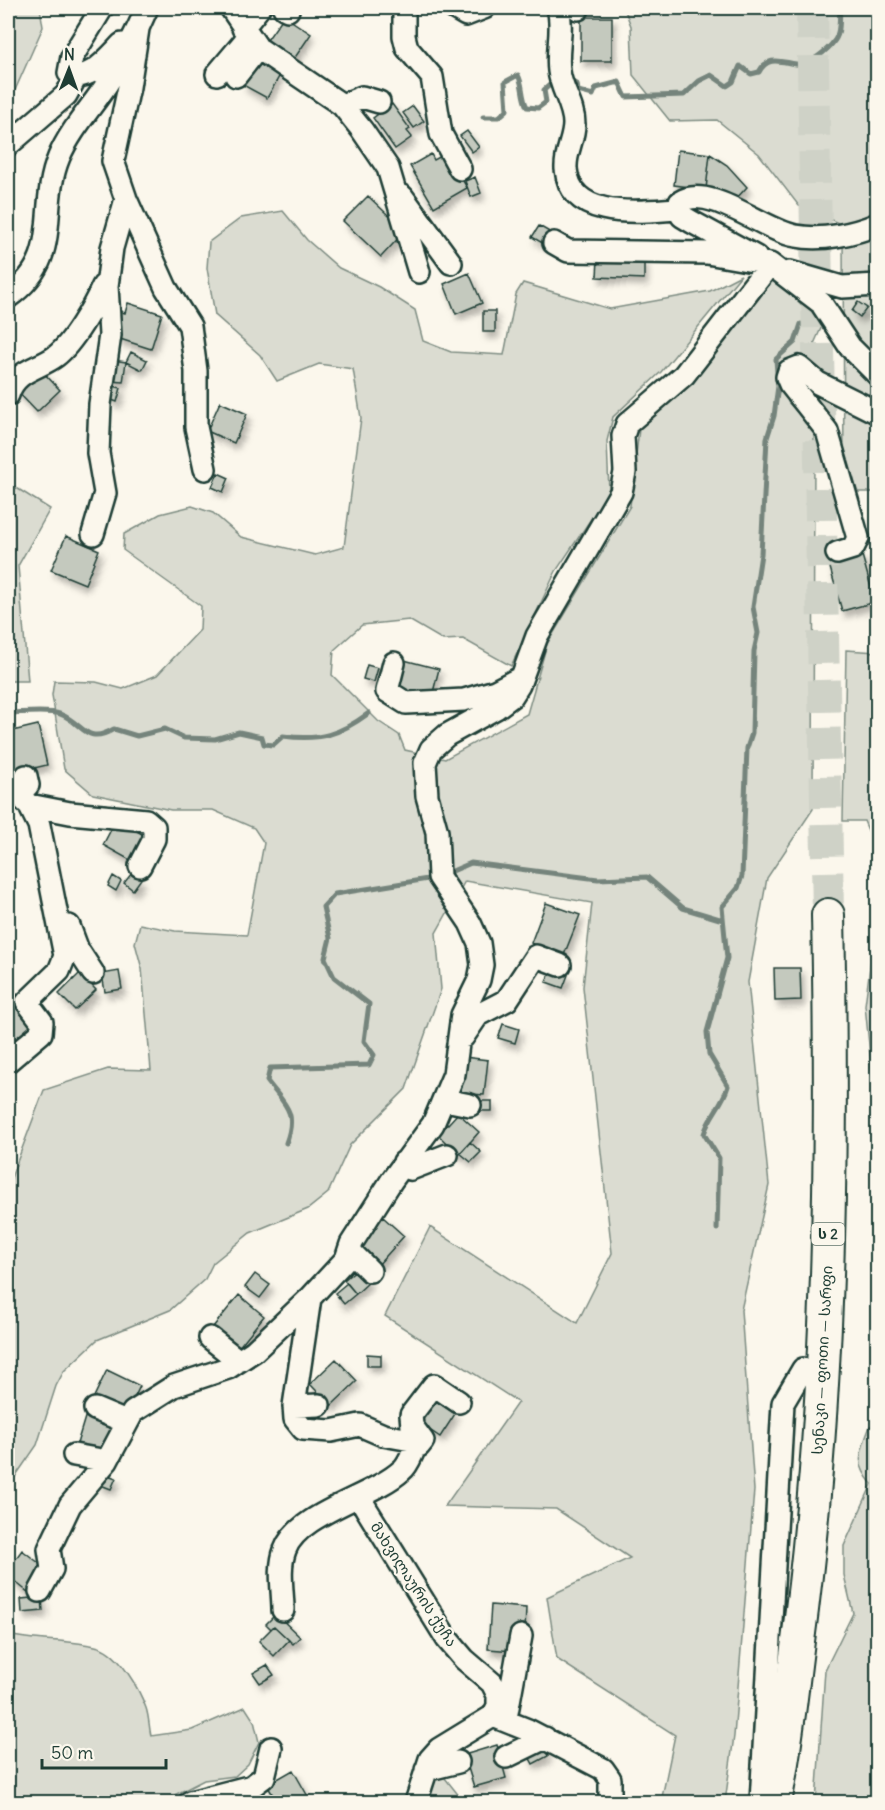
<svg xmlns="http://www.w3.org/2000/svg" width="885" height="1810" font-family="Delius,'Noto Sans Georgian',sans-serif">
	<defs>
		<filter id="shadow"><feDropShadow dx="3.5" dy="6" stdDeviation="3" flood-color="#0004"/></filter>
	</defs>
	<rect width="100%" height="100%" fill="#fbf7ec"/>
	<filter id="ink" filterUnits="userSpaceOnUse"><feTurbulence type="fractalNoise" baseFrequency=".0167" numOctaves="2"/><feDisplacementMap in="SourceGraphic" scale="12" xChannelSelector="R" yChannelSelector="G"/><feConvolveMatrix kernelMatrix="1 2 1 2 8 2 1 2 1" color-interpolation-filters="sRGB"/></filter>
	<g filter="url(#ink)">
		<!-- green -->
		<path fill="#dbdcd1" stroke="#7d8c82" stroke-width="1.5" d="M8 8H40L43 27 8 106Z
			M624 8H877V492H844L843 225 799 206 759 154 717 120 670 121 633 75 631 26Z
			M283 211 307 240 339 268 379 287 415 310 423 341 451 352 504 355 516 294 523 283 610 309 710 291 741 275 661 372 613 417 607 441 609 492 556 571 511 666 463 639 443 640 409 620 362 625 334 650 332 675 378 721 399 735 405 750 445 759 527 714 547 644 630 506 639 429 714 355 775 277 822 326 788 402 814 431 813 809 767 878 748 982 769 1185 741 1310 754 1490 734 1736 725 1802H661L675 1735 557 1659 547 1597 630 1558 556 1509 445 1506 518 1402 385 1316 430 1227 577 1323 612 1253 583 987 592 903 465 881 436 933 441 989 406 1089 350 1145 328 1193 308 1209 250 1233 213 1263 205 1279 170 1310 97 1340 64 1371 56 1386 37 1445 8 1487V1186L44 1090 108 1069 151 1070 142 969 135 943 140 924 175 931 247 935 264 843 254 828 213 810H171L93 794 64 769 52 695 54 681 96 682 123 689 157 675 200 630 201 606 123 550 124 534 160 514 192 506 213 513 241 537 315 555 344 547 361 418 353 369 319 364 277 381 260 355 215 315 207 268 209 242 241 218Z
			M15 487 50 509 18 566 28 681H8V494Z
			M846 650 877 652V851L864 821H843Z
			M877 913V1084L872 1075 865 1005Z
			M870 1426 878 1427 877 1802H816L825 1670 853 1613 844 1575V1546L872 1484C853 1462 861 1452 870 1426Z
			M8 1635C37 1642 70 1639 99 1647 120 1654 139 1689 146 1708 149 1717 149 1727 151 1736L192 1730 245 1707 254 1721 259 1742 248 1764 235 1776 204 1780 161 1802H8Z
			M426 1754 464 1802H411Z"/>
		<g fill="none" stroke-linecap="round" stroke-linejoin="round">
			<!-- stream -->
			<path stroke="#74847b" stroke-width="5" d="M566 81 577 84 578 91 593 95 596 88 619 82 626 97 684 95 699 81 711 75 727 86 733 82 740 66 751 74 759 72C768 55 781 62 796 64 809 66 828 50 835 40 841 32 839 17 840 8
				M483 117H499L507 110 505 82 518 75C524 86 521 96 527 107L538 108 546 102 544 90 552 83
				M8 713C21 713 49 710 60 714 84 723 85 746 114 729L137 736 165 729 184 738 215 739 239 732 262 737 264 744 273 745 283 736C320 741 339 735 369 713
				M443 875 471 863 598 879 647 877 683 908 723 920
				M286 1143C298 1111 285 1105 267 1081L270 1068 369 1065 374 1055 364 1041 369 1004 334 977 325 958 330 938 323 907 335 894 434 878
				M717 1229 719 1158 704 1134C709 1116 723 1104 728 1086L709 1054 707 1032 727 958 722 907 738 888 742 876 747 748 752 733 754 651 758 633 753 607 761 554 767 438 774 416 778 386 776 359 795 342 801 324"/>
		</g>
		<!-- building -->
		<path fill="#c4c9be" stroke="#1f3d34" stroke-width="1.5" filter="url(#shadow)" d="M284 16 311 34 294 59 267 40Z
			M581 17H612V61H581Z
			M255 62 280 75 267 98 243 85Z
			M392 104 410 129 407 131 412 137 395 149 373 118Z
			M413 106 424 121 414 128 403 113Z
			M467 131 479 147 472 152 460 136Z
			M678 150 710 154 706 189 674 185Z
			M447 153 467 188 434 207 410 166 431 154 434 160Z
			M710 154 727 165 747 187 734 201 706 189Z
			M475 177 481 193 471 197 465 181Z
			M368 196 405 231 381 257 343 221Z
			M539 226 553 234 546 245 532 237Z
			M598 259 644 261V279L597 277Z
			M469 273 482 303 456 314 444 284Z
			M858 302 867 308 860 317 852 311Z
			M128 303 162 314 151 349 117 338 121 326 115 324 119 311 125 313Z
			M483 311H495V332H483Z
			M131 352 147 360 142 370 126 362Z
			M113 360 126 362 123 382 110 381Z
			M39 368 60 390 37 412 16 390Z
			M113 386 121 388 117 402 109 399Z
			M220 402 247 414 234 443 207 431Z
			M218 473 229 478 223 492 212 487Z
			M66 536 99 550 85 584 51 570Z
			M862 555 875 602 842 611 829 564Z
			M404 660 439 669 431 700 396 691Z
			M367 665 378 668 374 682 363 679Z
			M38 725 47 765 13 773 8 747V732Z
			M116 820 144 835 130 860 103 845Z
			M132 873 141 879 133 890 124 883Z
			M113 876 121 881 116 891 108 886Z
			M546 903 580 915 564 955 531 943Z
			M774 968H800L801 1000 775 1001Z
			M552 969 568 975 563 988 546 982Z
			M119 971 122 989 105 992 102 974Z
			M80 973 96 990 75 1010 59 994Z
			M8 998 35 1031 8 1054Z
			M503 1024 519 1029 515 1043 498 1038Z
			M464 1057 488 1060 484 1095 460 1093Z
			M478 1101H492V1111H478Z
			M458 1113 479 1132 459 1155 438 1135Z
			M470 1142 481 1152 471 1162 460 1153Z
			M383 1217 404 1236 378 1265 356 1245Z
			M357 1269 369 1282 356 1294 344 1280Z
			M255 1274 270 1285 260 1298 245 1287Z
			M347 1283 356 1294 344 1304 335 1293Z
			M239 1295 264 1316 238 1348 213 1327Z
			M367 1354 381 1355V1366H367Z
			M336 1359 357 1381 331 1406 310 1384Z
			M107 1370 140 1386 125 1417 92 1401Z
			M434 1400 455 1414 440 1437 418 1422Z
			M86 1414 116 1422 107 1455 76 1447Z
			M102 1473 116 1478 111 1489 98 1484Z
			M22 1550 48 1570 29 1593 8 1576V1569Z
			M42 1597 43 1611 22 1613 21 1599Z
			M491 1605 526 1608 525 1631 514 1651 488 1649Z
			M276 1614 300 1637 293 1644 274 1626 271 1629 266 1624Z
			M274 1626 289 1640 274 1656 259 1641Z
			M267 1665 274 1675 260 1683 253 1673Z
			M542 1744 548 1756 533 1764 527 1753Z
			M497 1745 506 1778 474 1787 464 1755Z
			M293 1770 310 1800 277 1802 267 1785Z"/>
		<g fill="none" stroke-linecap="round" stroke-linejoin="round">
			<!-- highway-tunnel -->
			<path stroke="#cfd2c7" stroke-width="32" stroke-dasharray="32 16" stroke-linecap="butt" d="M812 8 828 915"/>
			<defs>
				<path id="minor" d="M102 8 72 57 69 73C88 84 109 57 122 44
					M231 8 258 48 342 105 362 130 388 168 419 272
					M284 8 288 10
					M404 8V36L407 48 432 77 441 134 460 169
					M454 8 466 15 484 8
					M558 8C564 30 556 49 559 71 561 90 574 105 574 124 574 140 565 152 566 169 571 222 642 211 678 209
					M577 8 578 9
					M243 28 259 8
					M138 29 129 87 113 161 126 199 166 288 190 326 196 371V427L205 469
					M217 74 249 36
					M236 76 258 48
					M342 105 362 97 379 102
					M8 145 66 95 76 77
					M402 196 451 263
					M678 209 682 216 692 222 756 257
					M678 209 680 202C710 183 764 231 796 236 822 241 854 234 878 224
					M554 243 568 251 707 253 770 264 821 303 850 347 878 375
					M790 272 842 287 878 285
					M107 286 112 248 126 199
					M8 297C65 257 37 210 59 157 70 131 91 108 107 84 122 60 136 34 147 8
					M8 395C15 370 39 369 56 356 73 343 94 306 103 286H107L110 335 100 404 98 453 105 493 93 534
					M837 553 853 548 858 538 827 431 790 384 787 377 789 371 799 367 818 383 878 413
					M394 663 387 691 406 703 464 700 495 691 518 679
					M8 785 29 805 39 825 65 956 59 971 27 1002 42 1022 41 1033 8 1061
					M18 796 28 785 26 776
					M29 805 70 813 146 820 154 827V839L140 866
					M69 926 78 950 93 973
					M463 1037 478 1015 507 1000 536 956 560 965
					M445 1100 470 1105
					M404 1162 411 1169 447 1155
					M349 1250 370 1271
					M210 1338 239 1361
					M294 1406 319 1405
					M95 1409 126 1422
					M419 1446 423 1441 412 1426 411 1415 434 1385 459 1402
					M74 1455 107 1461
					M365 1494 363 1503 367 1510 447 1639 464 1659 492 1683 498 1695V1706L493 1716 439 1749 430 1759 416 1802
					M40 1591 52 1569 49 1549 70 1505 107 1461 133 1412 174 1386 228 1368 254 1351 310 1298
					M283 1610C283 1592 278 1568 285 1550 298 1513 373 1497 402 1470 408 1465 411 1456 414 1450L411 1440 383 1435 360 1425 331 1431 303 1429 295 1419 294 1406 310 1298 346 1259 351 1244 392 1180 433 1124 454 1074 462 1015 479 980 482 965 479 943 470 923 439 877 437 832 427 796 425 763 431 749 447 735 496 708 512 696 519 685 537 636 621 492 625 472 623 436 627 424 684 375 770 264
					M493 1716 528 1730 603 1769 610 1779V1802
					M506 1718 521 1636
					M506 1757 545 1738
					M426 1770 458 1762
					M190 1802 252 1786 264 1777 271 1748
					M761 1802 783 1403 803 1369"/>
				<path id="highway" d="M775 1802C786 1749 791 1695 798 1641 830 1400 833 1158 828 915"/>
			</defs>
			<!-- minor casing -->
			<use href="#minor" stroke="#1f3d34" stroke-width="26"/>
			<!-- highway casing -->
			<use href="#highway" stroke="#1f3d34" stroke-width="36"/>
			<!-- minor -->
			<use href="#minor" stroke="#fbf7ec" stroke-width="21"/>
			<!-- highway -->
			<use href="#highway" stroke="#fbf7ec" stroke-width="32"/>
		</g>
	</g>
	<g text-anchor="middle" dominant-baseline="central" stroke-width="4.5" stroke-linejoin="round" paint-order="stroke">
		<!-- shield labels -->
		<rect fill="#fbf7ec" stroke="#61756b" stroke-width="1.5" x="811.5" y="1223" width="33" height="22" rx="4.5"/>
		<g font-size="14" font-weight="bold" fill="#1f3d34">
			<text x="828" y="1234">ს 2</text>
		</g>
		<!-- street labels -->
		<g font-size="15" fill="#1f3d34" stroke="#fbf7ec">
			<text transform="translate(822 1360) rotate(-87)">სენაკი — ფოთი — სარფი</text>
			<text transform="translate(414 1584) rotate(57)">მახვილაურის ქუჩა</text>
		</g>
	</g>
	<!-- margin -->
	<rect width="885" height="1810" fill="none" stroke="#fbf7ec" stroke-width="30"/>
	<rect x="15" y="15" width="855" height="1780" fill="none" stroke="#1f3d34" stroke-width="2" filter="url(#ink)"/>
	<!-- north arrow -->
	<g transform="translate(69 69) rotate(1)" stroke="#fbf7ec" stroke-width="4.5" paint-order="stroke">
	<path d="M0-4.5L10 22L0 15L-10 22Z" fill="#1f3d34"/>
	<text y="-9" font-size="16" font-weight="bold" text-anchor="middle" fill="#1f3d34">N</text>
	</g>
	<!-- scale -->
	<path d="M42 1759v9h124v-9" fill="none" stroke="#1f3d34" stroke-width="3"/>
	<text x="51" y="1759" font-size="18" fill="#1f3d34" stroke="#fbf7ec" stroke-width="4.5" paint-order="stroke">50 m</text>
</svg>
